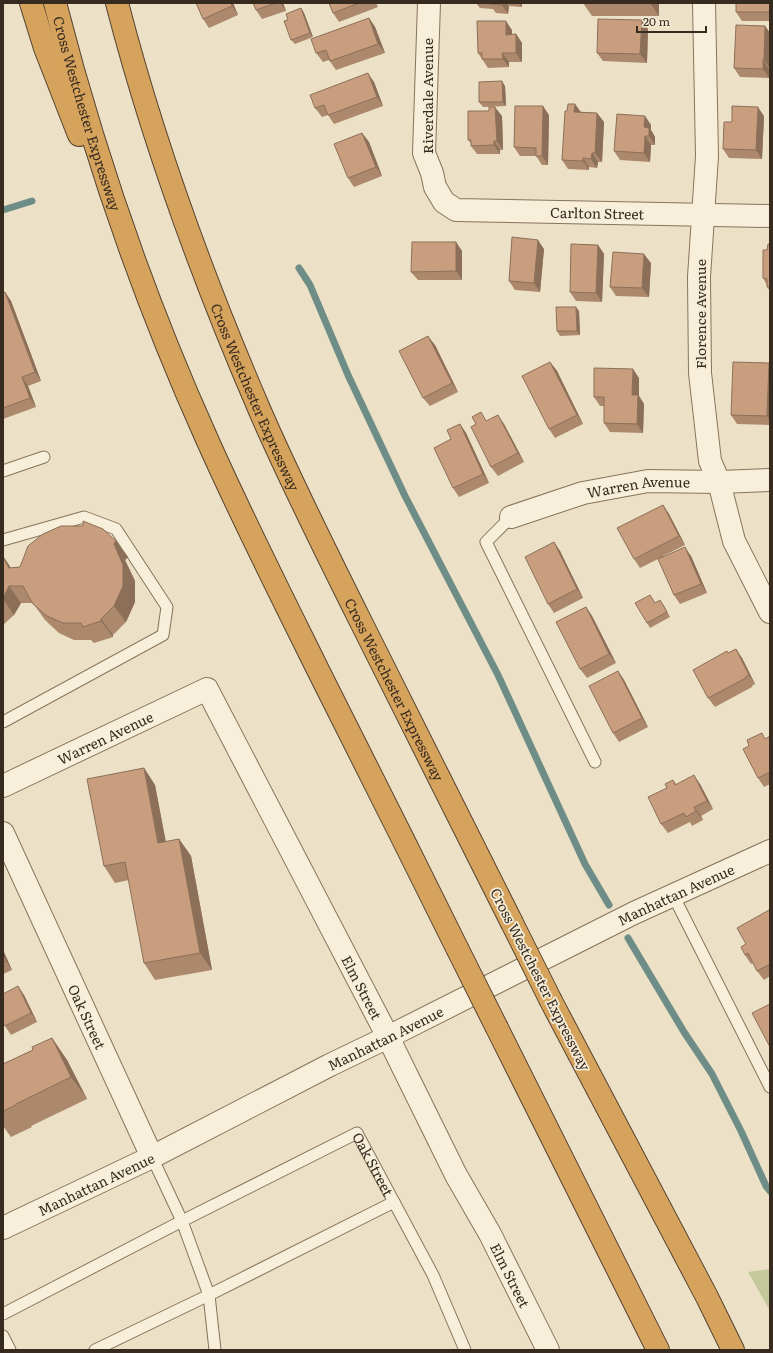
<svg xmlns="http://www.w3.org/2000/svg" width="773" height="1353" font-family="Literata,serif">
	<rect width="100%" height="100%" fill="#ece1c6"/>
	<!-- green -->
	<path fill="#c3c99a" d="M770 1269V1311L748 1272Z"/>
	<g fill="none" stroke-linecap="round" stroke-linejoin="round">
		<!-- stream -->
		<path stroke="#6e8d86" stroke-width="7" d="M3 210 32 201
			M299 268 310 285 348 375 405 496 498 675 585 864 609 905
			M628 938 684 1032 712 1074 741 1131 766 1186 770 1191"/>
		<defs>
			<g id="lane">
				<path d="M3 471 44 457"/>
				<path d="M511 517 486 542 595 762"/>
				<path d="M3 540 84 517 116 529 167 607 163 635 3 722"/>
				<path d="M673 895 770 1087"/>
				<path d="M3 1314 182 1221 152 1157"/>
				<path d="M3 1336 10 1350"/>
				<path d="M95 1350 209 1295 394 1202"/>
				<path id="s1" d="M215 1350 209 1295 182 1221 357 1133 433 1275 465 1350"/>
			</g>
			<g id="street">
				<path id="s2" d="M429 3 424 153 432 173 435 187 444 202 456 210 770 216"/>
				<path d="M704 3 707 156 699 277 700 373 710 461 719 482 734 541 770 612"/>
				<path id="s3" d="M511 517 583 493 648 481 719 482 770 480"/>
				<path id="s4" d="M3 786 207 689 388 1037 456 1175 490 1234 548 1350"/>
				<path id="s5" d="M3 833 152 1157"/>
				<path id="s6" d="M3 1228 152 1157 330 1065 388 1037 634 913 770 851"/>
			</g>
			<g id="highway">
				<path d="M31 3 45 48 79 135"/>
				<path id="s7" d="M55 3C93 151 143 297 206 437 241 516 280 593 318 670 365 763 411 855 457 948"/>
				<path id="s8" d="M117 3C153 142 203 279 260 411 294 489 333 566 371 642 418 735 464 828 511 921"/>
				<path d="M551 1001 707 1297 733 1350"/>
				<path d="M497 1028 658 1350"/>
			</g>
		</defs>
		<!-- lane casing -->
		<use href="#lane" stroke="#86745d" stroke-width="13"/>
		<!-- street casing -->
		<use href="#street" stroke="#86745d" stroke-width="24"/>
		<!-- highway casing -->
		<use href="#highway" stroke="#544231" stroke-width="24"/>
		<!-- lane -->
		<use href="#lane" stroke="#f7efd9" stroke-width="11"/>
		<!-- street -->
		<use href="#street" stroke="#f7efd9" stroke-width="22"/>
		<!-- highway -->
		<use href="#highway" stroke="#d6a35c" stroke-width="22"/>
		<defs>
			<path id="highway-bridge" d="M511 921 551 1001
				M457 948 497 1028"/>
		</defs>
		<!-- highway-bridge casing -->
		<use href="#highway-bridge" stroke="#544231" stroke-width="24" stroke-linecap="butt"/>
		<!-- highway-bridge -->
		<use href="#highway-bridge" stroke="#d6a35c" stroke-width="22"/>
	</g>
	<!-- wall -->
	<path fill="#ac886c" d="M233 3 238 15 209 28 203 19Z
		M253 3H283L286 11 262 19 256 10Z
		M329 3H376L378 7 339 22 333 13Z
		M476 3H522V7L509 6 508 14 496 13 493 9 480 8Z
		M583 3H659V16H592Z
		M770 3V21H742L736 12Z
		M301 8 304 13 313 37 295 44 291 40 288 20Z
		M369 18 375 27 385 53 336 70 329 60 323 62 316 53Z
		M765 26 770 33V69H769V78L740 77 734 68Z
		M648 29 647 63 603 61 597 53Z
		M512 30V35L516 34 522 43V62H509V67L488 68 478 53Z
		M374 82 383 106 334 124 328 115 322 117 315 108Z
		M505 86 506 106 483 107 479 102Z
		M575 104 581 112 597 113 604 122 602 162H598L597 168 589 167V170L568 169 562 160 567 111Z
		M549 115 548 165H542L536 156H520L514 147Z
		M502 116 503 150H500V154H477L471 146V143L468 140Z
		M645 116 651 125V130L655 137V145H651L650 162 620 160 614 151Z
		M764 116 762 159 729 158 723 149Z
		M362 133 369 142 382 176 354 187 348 178Z
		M456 242 462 251V280H418L411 272Z
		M770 244V291L767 287V285L763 278 767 250Z
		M598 245 604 254 602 302 576 301 570 292Z
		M544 249 540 292 515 290 509 281Z
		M651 263 649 297 616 296 610 287Z
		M5 292 11 301 41 381 28 386 36 407 3 419V293Z
		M579 311 580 335 560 336 557 331Z
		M435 345 458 392 430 406 423 398Z
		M550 362 557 371 583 424 555 438 549 429Z
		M770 365V425L737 424 731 415Z
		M639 378V396L644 404 643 433 610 432 604 423V406H600L594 397Z
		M487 421 504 424 524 462 498 476 491 467 476 424Z
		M460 424 466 433 489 483 459 497 453 488 451 439Z
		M663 505 669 514 685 545 663 556H691L707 593 680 604 674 595 658 559 640 568 634 559Z
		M116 541 128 557 125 560 135 581V602L126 622 113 635V637L94 643 91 640H74L59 633 45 620 33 603H21L14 615 3 625V556L11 568 20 567Z
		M554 542 560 551 583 598 554 613 548 604Z
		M655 603 663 604 670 617 650 628 647 623Z
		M586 607 592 616 616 663 587 678 580 669Z
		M736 649 742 658 755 684 752 686V687L715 707 708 698 728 653Z
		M618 671 624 680 648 727 619 742 613 733Z
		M770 736V784L764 787 758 778 766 739Z
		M144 768 155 785 166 842 179 839 191 856 212 970 155 980 144 963 129 880 115 883 104 866Z
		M673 780 676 784H700L713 809 701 816 703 820 692 826 690 822 668 833 661 824 667 788Z
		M770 911V976L764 980 757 971 753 963 751 964 745 955 746 944Z
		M3 950 12 970 3 974Z
		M24 995 37 1022 11 1035 5 1026Z
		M52 1038 67 1060 87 1099 31 1126 32 1127 11 1137 3 1126V1064L33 1050Z"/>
	<!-- shaded-wall -->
	<path fill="#8c6f58" d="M231 3H233L238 15 232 6Z
		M280 3H283L286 11Z
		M502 3H506L509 6 508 14 502 5Z
		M519 3H522V7Z
		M650 3H659V16Z
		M301 8 304 13 313 37 310 33Z
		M369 18 375 27 385 53 378 44Z
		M642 20 648 29 647 63 640 54Z
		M506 21 512 30V44L506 35Z
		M765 26 770 33V68L764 60Z
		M516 34 522 43V62L516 53Z
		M502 53 509 62V67L503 59Z
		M763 60 769 69V78L763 69Z
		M368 73 374 82 383 106 377 97Z
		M502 81 505 86 506 106 503 102Z
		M575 104 581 113 574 112Z
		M543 106 549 115 548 165 542 156Z
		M495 107 502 116 503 150 497 141Z
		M758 107 764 116 762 159 756 150Z
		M597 113 604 122 602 162 595 153Z
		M645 116 651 125V130L655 137V145L649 136 644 127Z
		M362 133 369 142 382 176 376 167Z
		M645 136 651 145 650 162 644 153Z
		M494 141 500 150V154L494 145Z
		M592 153 598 162 597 168 591 159Z
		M583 158 589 167V170L583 161Z
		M538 240 544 249 540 292 534 283Z
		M456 242 462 251V280L456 271Z
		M598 245 604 254 602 302 596 293Z
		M644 254 651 263 649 297 642 288Z
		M5 292 11 301 41 381 35 372Z
		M576 307 579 311 580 335 577 331Z
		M428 336 435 345 458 392 452 383Z
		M550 362 557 371 583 424 577 415Z
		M769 363 770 365V421L767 416Z
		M633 369 639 378V396L644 404 643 433 637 424 632 395Z
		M22 377 28 386 36 407 30 398Z
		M498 415 504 424 524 462 518 453Z
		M460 424 466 433 489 483 483 474Z
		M663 505 669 514 685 545 679 536Z
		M116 541 128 557 125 560 135 581V602L126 622 114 606V544Z
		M554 542 560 551 583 598 577 589Z
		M685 547 691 556 707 593 701 584Z
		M3 556 13 571 9 568Z
		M9 586 21 603 14 615 3 599Z
		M586 607 592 616 616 663 609 654Z
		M101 619 113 635V637L101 621Z
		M736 649 742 658 755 684 749 675Z
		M618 671 624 680 648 727 642 718Z
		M144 768 155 785 169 860 158 843Z
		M694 775 700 784 713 809 707 801Z
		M694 807 701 816 703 820 696 811Z
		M179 839 191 856 212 970 200 953Z
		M3 950 12 970 6 961 3 955Z
		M18 986 24 995 37 1022 31 1013Z
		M52 1038 67 1060 87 1099 71 1077Z"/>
	<!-- building -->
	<path fill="#c89e7e" stroke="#8c6f58" d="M196 3H231L232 6 203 19Z
		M253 3H276L256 10Z
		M329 3H359L333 13Z
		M490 3H502V5L490 4Z
		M736 3H770V12H736Z
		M301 8 310 33 291 40 284 21 288 20 286 14Z
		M369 18 378 44 330 61 326 50 316 53 311 39Z
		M598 19 642 20 640 54 597 53Z
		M477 21H506V35L516 34V53H502L503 59H482V53H478Z
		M736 25 765 26 764 60H763V69L734 68Z
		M368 73 377 97 328 115 324 105 315 108 310 95Z
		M502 81 503 102H479V82Z
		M568 104H575L574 112 597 113 595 153H592L591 159 583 158V161L562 160 565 111H567Z
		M515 106H543L542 156H536V148L514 147Z
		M732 106 758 107 756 150 723 149 724 122H732Z
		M489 107H495L497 141H494V145L471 146V140H468V111H489Z
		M617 114 645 116 644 127 649 128V136H645L644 153 614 151Z
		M362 133 376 167 348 178 334 144Z
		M512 237 538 240 534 283 509 281Z
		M412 242H456V271L411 272Z
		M571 244 598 245 596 293 570 292Z
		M768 244H770V287H767V279L763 278V250H767Z
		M613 252 644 254 642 288 610 287Z
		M5 292 35 372 22 377 30 398 3 408V293Z
		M556 307H576L577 331H557Z
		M428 336 452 383 423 398 399 351Z
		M550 362 577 415 549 429 522 376Z
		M733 362 769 363 767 416 731 415Z
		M594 368 633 369 632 395H638L637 424 604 423V397H594Z
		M481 412 486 421 498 415 518 453 491 467 471 427 476 424 472 417Z
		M460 424 483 474 453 488 434 448 451 439 447 430Z
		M663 505 679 536 634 559 617 528Z
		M83 521 103 529 116 541 114 544 123 565V586L114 606 101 619V621L83 627 81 623H63L47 616 33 604 23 586H9L3 598V557L9 568 20 567 28 546 43 534 61 526H83Z
		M554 542 577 589 548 604 525 557Z
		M685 547 701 584 674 595 658 559Z
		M650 595 655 603 660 600 667 612 647 623 635 603Z
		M586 607 609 654 580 669 556 622Z
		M736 649 749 675 745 677 746 678 708 698 693 670 727 651 728 653Z
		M618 671 642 718 613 733 589 686Z
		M762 733 765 739 770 736V772L758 778 743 749 749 746 747 740Z
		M144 768 158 843 179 839 200 953 144 963 125 862 104 866 87 779Z
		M694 775 707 801 694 807 696 811 686 817 684 813 661 824 648 797 667 788 665 784 673 780 675 785Z
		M769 910 770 911V964L757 971 748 953 745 955 741 947 746 944 737 928Z
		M3 955 6 961 3 962Z
		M18 986 31 1013 5 1026 3 1022V994Z
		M770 1004V1047L752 1013Z
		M52 1038 71 1077 16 1104V1105L3 1111V1064L33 1050 32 1047Z"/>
	<g text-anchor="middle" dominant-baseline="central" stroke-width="3.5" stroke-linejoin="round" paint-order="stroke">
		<!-- street labels -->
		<g font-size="14" fill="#372b20" stroke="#f4ebd5">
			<text transform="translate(427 96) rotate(-90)">Riverdale Avenue</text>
			<text stroke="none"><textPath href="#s7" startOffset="115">Cross Westchester Expressway</textPath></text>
			<text stroke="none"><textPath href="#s2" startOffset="359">Carlton Street</textPath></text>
			<text transform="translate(700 314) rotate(-90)">Florence Avenue</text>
			<text stroke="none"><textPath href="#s8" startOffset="418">Cross Westchester Expressway</textPath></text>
			<text stroke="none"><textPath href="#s3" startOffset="132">Warren Avenue</textPath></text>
			<text stroke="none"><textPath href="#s8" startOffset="742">Cross Westchester Expressway</textPath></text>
			<text stroke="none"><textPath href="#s4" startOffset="113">Warren Avenue</textPath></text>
			<text stroke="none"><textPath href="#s6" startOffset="751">Manhattan Avenue</textPath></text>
			<text transform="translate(541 979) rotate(63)">Cross Westchester Expressway</text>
			<text stroke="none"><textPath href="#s4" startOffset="562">Elm Street</textPath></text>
			<text stroke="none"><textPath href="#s5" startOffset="202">Oak Street</textPath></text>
			<text stroke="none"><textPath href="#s6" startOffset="427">Manhattan Avenue</textPath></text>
			<text stroke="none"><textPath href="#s1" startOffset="365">Oak Street</textPath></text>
			<text stroke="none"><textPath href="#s6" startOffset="103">Manhattan Avenue</textPath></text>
			<text stroke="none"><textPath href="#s4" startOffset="886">Elm Street</textPath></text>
		</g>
	</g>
	<!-- border -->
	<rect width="773" height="1353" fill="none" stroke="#372b20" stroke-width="8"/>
	<!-- scale -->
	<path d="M637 26v6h69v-6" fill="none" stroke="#372b20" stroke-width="2"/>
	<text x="643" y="26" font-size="12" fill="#372b20" stroke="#f4ebd5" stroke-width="3" paint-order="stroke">20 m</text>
</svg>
